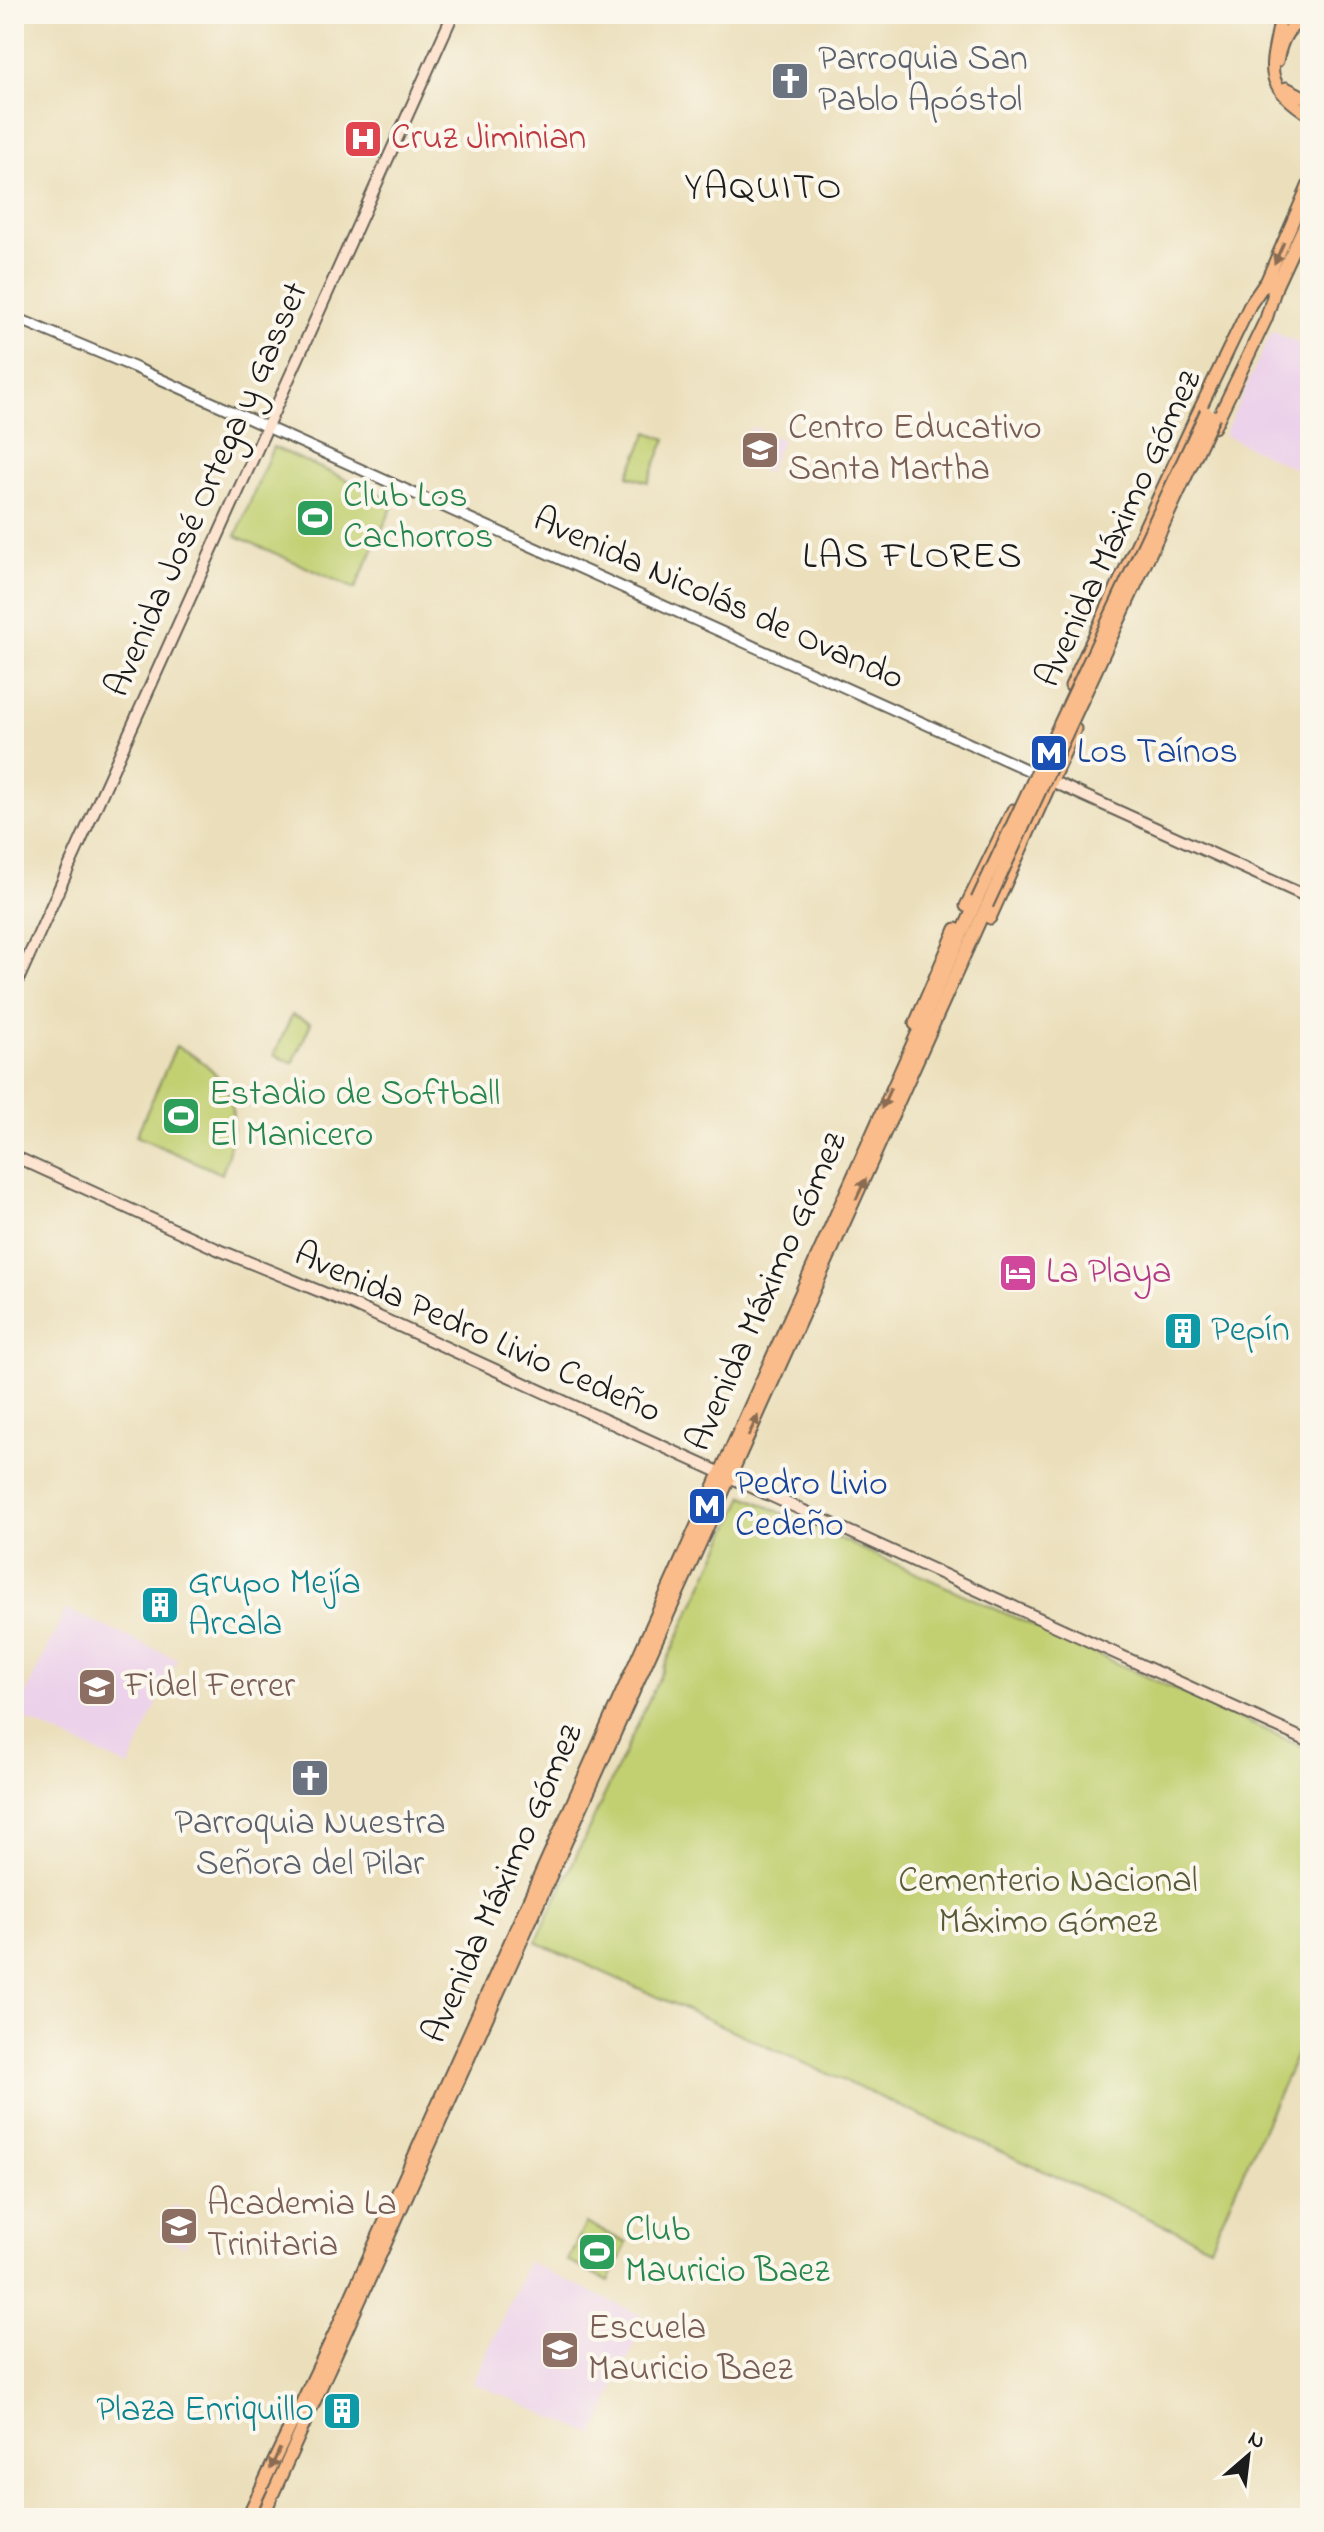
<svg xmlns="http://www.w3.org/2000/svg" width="1324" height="2532" font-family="'Indie Flower',sans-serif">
	<rect width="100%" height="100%" fill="#fbf7ec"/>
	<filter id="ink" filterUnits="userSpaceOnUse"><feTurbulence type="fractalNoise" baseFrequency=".0125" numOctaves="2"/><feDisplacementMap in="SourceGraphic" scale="16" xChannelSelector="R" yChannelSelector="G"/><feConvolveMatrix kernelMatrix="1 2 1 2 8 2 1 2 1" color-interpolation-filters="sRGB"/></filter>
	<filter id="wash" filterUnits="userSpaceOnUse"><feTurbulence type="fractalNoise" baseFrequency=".006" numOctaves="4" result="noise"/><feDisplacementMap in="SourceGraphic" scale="32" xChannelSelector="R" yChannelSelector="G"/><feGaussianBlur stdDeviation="1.8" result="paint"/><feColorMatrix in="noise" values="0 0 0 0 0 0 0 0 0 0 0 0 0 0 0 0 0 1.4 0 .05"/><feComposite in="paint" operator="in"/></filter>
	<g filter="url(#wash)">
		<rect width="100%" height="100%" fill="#ebdfbb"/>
		<!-- built -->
		<path fill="#ecd1ea" d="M1272 331 1310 349V476L1224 435Z
			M752 427 782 440 767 473 737 460Z
			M65 1609 177 1659 129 1767 16 1715Z
			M173 2205 198 2217 184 2247 159 2235Z
			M528 2262 646 2318 594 2435 473 2383Z"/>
		<!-- green -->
		<path fill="#c2d072" stroke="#6f7647" stroke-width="2" d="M648 432 666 439 648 482 628 476Z
			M273 447 395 501 355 589 236 536Z
			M292 1015 311 1023 293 1063 274 1055Z
			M176 1046C237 1075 243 1114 222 1174L136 1136Z
			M744 1496 1310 1750V2024L1210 2246 536 1942Z
			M586 2223 627 2243 609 2281 567 2261Z"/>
	</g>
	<g filter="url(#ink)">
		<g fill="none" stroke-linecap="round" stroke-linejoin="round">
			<defs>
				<path id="tertiary" d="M14 317 136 368 1032 772"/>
				<path id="secondary" d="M1045 778 1310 898
					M14 989 453 14
					M14 1156 217 1249 353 1305 1310 1742"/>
				<path id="primary" d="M1281 14C1274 65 1256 81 1310 115
					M1277 61C1281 42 1288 22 1310 18
					M1286 88 1310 100
					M1264 287 1310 182
					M1273 293 1310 213
					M1214 427 1266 319 1276 287
					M1071 686 1195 419 1250 305 1265 283
					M966 906 1013 810
					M990 918 1075 729
					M915 1024 956 929
					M247 2518 338 2326 977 900
					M262 2518 987 905"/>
			</defs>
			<!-- tertiary casing -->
			<use href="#tertiary" stroke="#646054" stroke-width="13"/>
			<!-- secondary casing -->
			<use href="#secondary" stroke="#646054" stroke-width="14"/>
			<!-- primary casing -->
			<use href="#primary" stroke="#646054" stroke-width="15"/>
			<!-- tertiary -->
			<use href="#tertiary" stroke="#fff" stroke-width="9"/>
			<!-- secondary -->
			<use href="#secondary" stroke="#fde4d0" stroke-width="10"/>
			<!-- primary -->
			<use href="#primary" stroke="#f9bc8a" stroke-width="11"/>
			<defs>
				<path id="primary-bridge" d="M977 900 1206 412
					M987 905 1214 416"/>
			</defs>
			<!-- primary-bridge casing -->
			<use href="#primary-bridge" stroke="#646054" stroke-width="15" stroke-linecap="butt"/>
			<!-- primary-bridge -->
			<use href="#primary-bridge" stroke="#f9bc8a" stroke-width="11"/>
		</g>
		<!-- one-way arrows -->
		<defs><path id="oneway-solid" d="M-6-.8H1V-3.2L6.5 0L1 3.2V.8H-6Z" transform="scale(2)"/></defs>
		<g fill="#8a6c53">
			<use href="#oneway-solid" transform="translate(1279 253) rotate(114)"/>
			<use href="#oneway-solid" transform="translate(886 1098) rotate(114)"/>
			<use href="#oneway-solid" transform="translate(861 1189) rotate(-65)"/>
			<use href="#oneway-solid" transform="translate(753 1426) rotate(-65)"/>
			<use href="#oneway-solid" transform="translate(275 2459) rotate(115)"/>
		</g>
	</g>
	<!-- icons -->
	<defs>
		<symbol id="church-square" viewBox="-11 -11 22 22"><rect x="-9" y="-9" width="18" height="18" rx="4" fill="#6b7280" stroke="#fbf7ec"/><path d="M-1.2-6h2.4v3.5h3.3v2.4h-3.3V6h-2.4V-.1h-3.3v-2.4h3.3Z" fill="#fff"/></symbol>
		<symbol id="hospital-square" viewBox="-11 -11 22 22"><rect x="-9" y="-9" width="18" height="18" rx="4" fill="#e0444e" stroke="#fbf7ec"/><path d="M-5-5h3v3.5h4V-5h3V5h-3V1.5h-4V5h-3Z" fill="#fff"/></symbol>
		<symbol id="school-square" viewBox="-11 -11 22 22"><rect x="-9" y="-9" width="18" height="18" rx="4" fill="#8d6e63" stroke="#fbf7ec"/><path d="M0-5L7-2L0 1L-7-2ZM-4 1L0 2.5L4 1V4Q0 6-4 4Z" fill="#fff"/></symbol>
		<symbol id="stadium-square" viewBox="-11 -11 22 22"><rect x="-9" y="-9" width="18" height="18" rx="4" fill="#2e9e5b" stroke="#fbf7ec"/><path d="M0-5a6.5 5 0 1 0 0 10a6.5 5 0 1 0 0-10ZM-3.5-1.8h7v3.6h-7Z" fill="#fff"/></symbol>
		<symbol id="metro-square" viewBox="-11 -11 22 22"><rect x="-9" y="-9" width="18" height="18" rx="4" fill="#1a4fb4" stroke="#fbf7ec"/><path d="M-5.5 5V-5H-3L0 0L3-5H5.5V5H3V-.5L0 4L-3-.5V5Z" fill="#fff"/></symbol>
		<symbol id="hotel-square" viewBox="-11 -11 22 22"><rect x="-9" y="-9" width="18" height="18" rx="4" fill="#d1479c" stroke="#fbf7ec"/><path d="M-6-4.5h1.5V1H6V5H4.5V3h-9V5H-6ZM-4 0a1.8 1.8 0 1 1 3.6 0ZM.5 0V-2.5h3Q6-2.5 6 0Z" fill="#fff"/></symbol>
		<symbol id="building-square" viewBox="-11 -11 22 22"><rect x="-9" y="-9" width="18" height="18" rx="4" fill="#0f9aa8" stroke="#fbf7ec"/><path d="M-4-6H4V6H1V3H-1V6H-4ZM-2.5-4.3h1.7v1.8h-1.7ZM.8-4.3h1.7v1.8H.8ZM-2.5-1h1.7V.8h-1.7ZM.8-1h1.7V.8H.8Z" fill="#fff"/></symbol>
	</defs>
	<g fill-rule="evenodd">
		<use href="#church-square" x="768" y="59" width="44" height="44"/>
		<use href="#hospital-square" x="341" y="117" width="44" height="44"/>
		<use href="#school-square" x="738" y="428" width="44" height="44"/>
		<use href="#stadium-square" x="293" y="496" width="44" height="44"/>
		<use href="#metro-square" x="1027" y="731" width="44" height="44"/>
		<use href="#stadium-square" x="159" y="1094" width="44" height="44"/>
		<use href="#hotel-square" x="996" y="1251" width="44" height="44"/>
		<use href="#building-square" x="1161" y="1309" width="44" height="44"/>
		<use href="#metro-square" x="685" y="1484" width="44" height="44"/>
		<use href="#building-square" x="138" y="1583" width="44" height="44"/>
		<use href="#school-square" x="75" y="1665" width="44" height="44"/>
		<use href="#church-square" x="288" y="1756" width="44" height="44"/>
		<use href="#school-square" x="157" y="2204" width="44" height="44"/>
		<use href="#stadium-square" x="575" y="2230" width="44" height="44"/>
		<use href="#school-square" x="538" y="2328" width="44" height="44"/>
		<use href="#building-square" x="320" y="2389" width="44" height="44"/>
	</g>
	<g text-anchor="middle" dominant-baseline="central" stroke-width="8" stroke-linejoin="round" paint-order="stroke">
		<!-- worship labels -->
		<g font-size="36" fill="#5b616d" stroke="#fbf7ec" text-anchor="start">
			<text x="818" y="60">Parroquia San<tspan x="818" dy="41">Pablo Apóstol</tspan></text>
			<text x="310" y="1824" text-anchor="middle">Parroquia Nuestra<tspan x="310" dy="41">Señora del Pilar</tspan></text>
		</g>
		<!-- health labels -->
		<g font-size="36" fill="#be3a42" stroke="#fbf7ec" text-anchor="start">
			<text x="391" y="139">Cruz Jiminian</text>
		</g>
		<!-- education labels -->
		<g font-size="36" fill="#785e54" stroke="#fbf7ec" text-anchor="start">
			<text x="788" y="429">Centro Educativo<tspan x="788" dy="41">Santa Martha</tspan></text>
			<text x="125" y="1687">Fidel Ferrer</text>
			<text x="207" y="2205">Academia La<tspan x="207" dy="41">Trinitaria</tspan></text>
			<text x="588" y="2329">Escuela<tspan x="588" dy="41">Mauricio Baez</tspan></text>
		</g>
		<!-- street labels -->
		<g font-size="36" fill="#1c1c1c" stroke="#fbf7ec">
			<text transform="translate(208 490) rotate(-66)">Avenida José Ortega y Gasset</text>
			<text transform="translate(1120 529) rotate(-65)">Avenida Máximo Gómez</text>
			<text transform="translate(718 600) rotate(24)">Avenida Nicolás de Ovando</text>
			<text transform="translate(768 1292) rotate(-66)">Avenida Máximo Gómez</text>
			<text transform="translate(477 1334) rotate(24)">Avenida Pedro Livio Cedeño</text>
			<text transform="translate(504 1884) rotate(-66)">Avenida Máximo Gómez</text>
		</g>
		<!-- leisure labels -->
		<g font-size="36" fill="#27864d" stroke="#fbf7ec" text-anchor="start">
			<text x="343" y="497">Club Los<tspan x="343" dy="41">Cachorros</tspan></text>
			<text x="209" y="1095">Estadio de Softball<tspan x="209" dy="41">El Manicero</tspan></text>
			<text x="625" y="2231">Club<tspan x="625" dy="41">Mauricio Baez</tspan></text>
		</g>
		<!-- transit labels -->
		<g font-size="36" fill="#164399" stroke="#fbf7ec" text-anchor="start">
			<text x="1077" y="753">Los Taínos</text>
			<text x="735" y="1485">Pedro Livio<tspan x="735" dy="41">Cedeño</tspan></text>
		</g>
		<!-- hotel labels -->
		<g font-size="36" fill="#b23c85" stroke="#fbf7ec" text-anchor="start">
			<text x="1046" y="1273">La Playa</text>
		</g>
		<!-- culture labels -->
		<g font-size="36" fill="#0d838f" stroke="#fbf7ec" text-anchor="start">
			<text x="1211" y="1331">Pepín</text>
			<text x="188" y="1584">Grupo Mejía<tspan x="188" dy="41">Arcala</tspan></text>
			<text x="314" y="2411" text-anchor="end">Plaza Enriquillo</text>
		</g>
		<!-- park labels -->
		<g font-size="36" fill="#565b3a" stroke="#fbf7ec">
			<text x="1048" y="1882">Cementerio Nacional<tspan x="1048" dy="41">Máximo Gómez</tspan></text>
		</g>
		<!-- neighbourhood labels -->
		<g font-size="38" letter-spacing="2" fill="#1c1c1c" stroke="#fbf7ec">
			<text x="764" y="189">YAQUITO</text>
			<text x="913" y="558">LAS FLORES</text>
		</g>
	</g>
	<!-- margin -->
	<rect width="1324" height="2532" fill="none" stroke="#fbf7ec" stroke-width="48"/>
	<!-- north arrow -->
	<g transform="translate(1248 2456) rotate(28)" stroke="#fbf7ec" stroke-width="6" paint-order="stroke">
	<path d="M0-6L14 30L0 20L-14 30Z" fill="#1c1c1c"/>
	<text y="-12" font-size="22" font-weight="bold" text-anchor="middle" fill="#1c1c1c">N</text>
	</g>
</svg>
